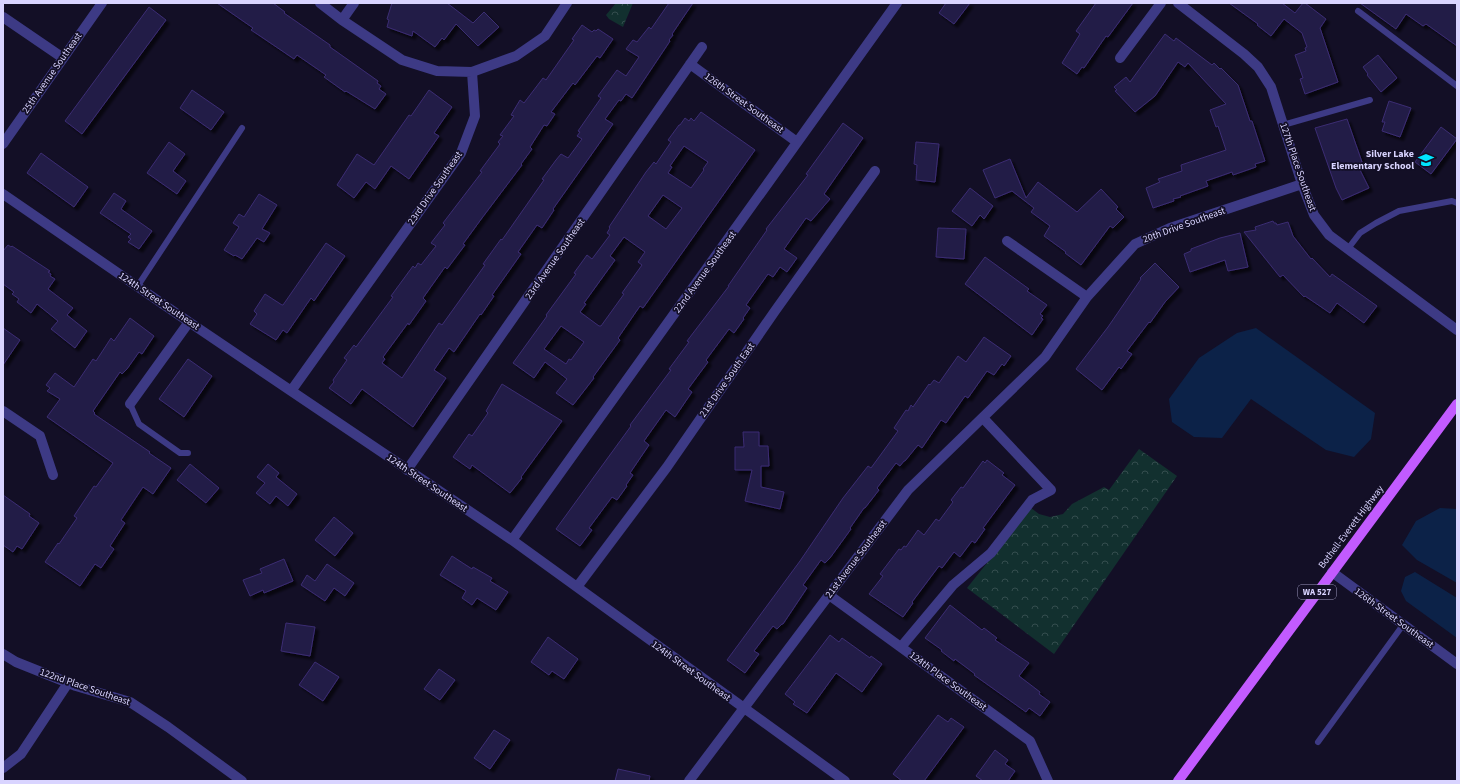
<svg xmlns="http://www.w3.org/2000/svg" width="1460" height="784" font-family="'Source Sans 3',sans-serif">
	<defs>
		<pattern id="park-crowns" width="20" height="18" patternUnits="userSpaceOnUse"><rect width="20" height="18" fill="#12302f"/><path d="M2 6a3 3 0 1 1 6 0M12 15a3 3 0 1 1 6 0" fill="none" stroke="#344d4e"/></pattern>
		<filter id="shadow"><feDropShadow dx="3.5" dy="3.5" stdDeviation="1" flood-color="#0009"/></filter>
	</defs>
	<rect width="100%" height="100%" fill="#130f26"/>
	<!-- park -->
	<path fill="url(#park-crowns)" d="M616 3H633L623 27 609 19 606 15Z
		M1139 449 1177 476 1054 654 967 588 1031 508 1039 514 1050 517 1063 514 1072 504 1104 487 1109 490Z"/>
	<!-- water -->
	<path fill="#0c2248" d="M1256 328 1375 413 1371 439 1354 457 1326 450 1251 399 1222 438 1194 437 1172 422 1169 399 1199 358 1237 333Z
		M1440 508 1457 509V583L1417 560 1402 545 1416 521Z
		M1415 572 1457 598V638L1406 601 1401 591 1405 577Z"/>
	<!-- building -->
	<path fill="#241b47" stroke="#3b2d73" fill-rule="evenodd" filter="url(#shadow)" d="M217 3H273L285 12 284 13 330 45V47L378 81 377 83 381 86 379 89 386 94 375 109 346 91 345 92 324 77 326 75 297 55 294 59 263 38 251 30 253 28Z
		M392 3H447L473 23 484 12 499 27 478 46 456 24 444 40 442 38 435 47 413 31 412 36 387 27 389 20 387 19Z
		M669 3H693L672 34 673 35 669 40 670 41 632 98 626 94 621 101 619 100 605 119 613 124 553 209 554 210 542 228 537 225 518 252 521 254 492 295 494 296 481 315 480 314 454 352 449 348 434 370 446 378 413 427 362 389 351 404 329 388 334 382 333 380 347 360 344 358 354 345 356 347 393 297 391 296 413 266 415 268 418 263 421 265 436 246 431 243 445 225 443 223 482 172 480 171 500 144 498 142 503 136 500 135 514 116 511 115 520 100 524 103 543 78 546 80 574 40 572 39 582 25 592 32 594 30 596 31 598 29 613 39 600 58 597 56 575 85 573 83 551 112 555 114 547 126 544 125 530 147 532 149 521 164 522 165 482 218 463 244 465 245 447 269 445 267 423 298 426 301 409 325 408 323 383 357 385 359 382 363 402 378 439 323 442 325 485 265 483 264 501 239 502 240 544 180 542 179 556 160 561 154 568 158 582 139 577 136 580 132 578 131 601 98 598 96 617 70 626 76 639 57 626 49 633 40 637 42 649 27 651 29Z
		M946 3H970L954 24 939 13Z
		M1096 3H1133L1108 37 1106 36 1084 68 1082 67 1077 74 1062 63 1080 34 1076 31Z
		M1229 3H1282L1295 13 1303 3H1305L1326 19 1320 28 1338 82 1305 94 1300 79 1303 78 1295 55 1306 51 1305 48 1307 47 1302 33 1284 19 1271 36 1257 25 1258 24Z
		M1360 3H1457V46L1426 24 1423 26 1406 14 1396 29Z
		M149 7 166 20 82 134 65 121Z
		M1165 34 1174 41 1176 38 1212 65 1214 63 1220 69 1221 68 1238 85 1250 121H1252L1265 161 1255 164 1256 167 1233 175 1232 172 1206 181 1208 186 1180 196 1181 197 1173 199 1174 201 1153 208 1146 188 1160 182 1158 179 1182 171 1181 165 1226 150 1218 126 1216 127 1210 110 1226 104 1188 63 1185 67 1178 62 1155 96 1135 112 1115 91 1117 90 1114 87 1126 77 1130 82Z
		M1378 55 1397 78 1381 92 1367 75 1368 74 1363 67Z
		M192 90 224 112 211 130 180 108Z
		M429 90 452 107 434 133 439 136 409 179 391 166 375 189 366 182 354 198 337 185 357 154 374 165 409 115 411 116Z
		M1389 101 1411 108 1400 137 1382 131 1385 122H1382Z
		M701 112 755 150 643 308 640 306 618 338 620 340 593 377 594 378 573 405 556 393 567 379 545 362 534 378 513 363 547 316 546 315 576 274 574 273 587 255 592 259 610 235 607 233 610 228 609 227 646 172 654 162 656 164 671 142 668 140 679 125H680L685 118 689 121 691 118 694 121ZM684 146 708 162 703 169 704 170 691 188 668 173 672 167 670 166ZM663 195 682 208 666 229 648 216ZM624 237 645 252 638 262 642 265 622 293 624 294 601 326H599L580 312 586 304 584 303 615 260 610 256ZM561 326 584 342 571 360 569 359 566 364 544 349Z
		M1347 119 1362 162 1357 164 1369 188 1342 200 1336 188 1315 128Z
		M843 123 863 138 824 194 830 199 811 221 806 218 784 249 797 258 787 272 780 267 773 277 768 274 746 305 750 308 743 318 744 319 734 333 729 329 706 360 708 362 688 389 692 392 675 417 666 410 644 441 649 445 630 473 633 475 626 485 627 486 617 500 612 497 589 528 592 530 580 546 556 529 631 426 630 425 671 370 669 369 689 342 687 341 729 286H728L767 230 766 229 808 175 806 174Z
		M1441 127 1457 139 1431 174 1415 162Z
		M169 142 185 154 173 171 186 181 177 194 147 173Z
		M916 142 939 144 935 182 916 180 917 165 914 164Z
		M41 153 88 187 74 207 27 173Z
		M1010 159 1026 198 1038 182 1077 212 1101 189 1118 207 1116 209 1124 217 1113 228 1110 226 1081 265 1065 253 1066 252 1044 236 1050 226 1031 212 1034 208 1012 191 995 198 983 170Z
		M970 188 993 206 984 219 980 215 972 226 952 211Z
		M114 193 126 201 121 209 152 231 139 249 128 242 131 239 128 237 131 234 100 213Z
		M259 194 277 205 262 229 270 233 264 242 257 238 242 259 235 255 234 256 224 250 239 227 233 223 239 214 244 217Z
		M1273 221 1274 223H1276L1277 225 1288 222 1293 236 1311 259 1312 258 1330 277 1332 274 1377 306 1364 323 1337 303 1330 313 1305 296 1304 297 1283 275 1280 277 1244 232 1256 230 1255 227Z
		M938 228 966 229 964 259 936 257Z
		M1240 233 1248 267 1228 271 1225 260 1190 272 1184 254 1191 251V249L1220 238Z
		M326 243 345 256 314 301 311 298 287 333 283 330 276 340 250 324 257 314 254 311 265 294 282 305H283Z
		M8 245 11 247 12 246 50 271 48 272 51 274 50 276 55 279 48 289 73 308 67 315 87 331 75 348 51 329 58 321 37 304 31 313 17 302 19 299 12 294 14 292 3 284V251Z
		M985 257 1029 289 1027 291 1047 305 1040 314 1043 316 1041 318 1043 319 1032 335 965 284Z
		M1155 263 1179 287 1165 302 1150 323 1149 322 1127 351 1132 354 1121 369 1119 367 1102 390 1076 369 1108 327 1141 279 1140 278Z
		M130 318 154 336 142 354 139 352 127 369 122 374 120 372 93 411 95 413 94 414 150 452 149 453 171 468 153 494 143 487 121 520 125 523 110 546 114 549 101 568 95 564 80 586 45 562 58 543 59 544 77 518 74 516 94 486 96 487 113 463 47 417 60 399 47 391 50 388 46 385 55 373 74 387 93 359 96 361 111 338 114 341Z
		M3 328 20 340 3 365Z
		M984 337 1011 356 1004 366 1002 364 994 375 987 371 968 398 965 396 946 423 941 420 922 448 918 445 905 461H904L900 466 896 463 877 488 879 490 865 508H864L850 528 851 529 830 558 825 563 821 560 803 585 807 588 783 624H782L777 629 773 626 754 651 759 654 745 673 727 660 800 561 843 498 868 466 871 468 898 431 894 428 906 410 908 411 911 405 913 407 929 384 930 385 934 380 939 383 958 356 966 362Z
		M188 359 212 376 184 417 159 399Z
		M502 384 562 421 521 477 522 478 510 493 472 465 470 469 453 457 469 434 472 436 488 413 486 411Z
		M743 432H759V446H768L769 466H761V487L784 492 780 509 745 501 752 470H735V447H744Z
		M987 460 1004 473 1002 475 1015 485 983 528 985 529 975 543 972 541 960 557 954 552 942 568 939 566 912 602 913 603 903 617 869 594 883 576 880 574 899 549 901 550 904 546 906 547 918 530 924 535 936 519 939 521 953 502 951 500 961 487 963 488 983 461 985 463Z
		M190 464 219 488 206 503 177 480Z
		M268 464 279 473 276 477 297 494 288 506 276 496 270 504 256 493 265 483 257 477Z
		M3 495 30 514 29 516 39 523 22 549 17 546 13 552 3 545Z
		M334 517 353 533 335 556 315 540Z
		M452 556 472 569 473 567 492 578 490 581 508 592 496 610 477 598 472 605 462 598 466 591 440 575Z
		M284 559 293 581 264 593 263 590 250 596 243 580 262 573 260 569Z
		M327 564 354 583 345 596 334 588 325 601 301 585 307 575 315 581Z
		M950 605 982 630 984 628 997 638 995 640 1029 663 1019 676 1040 692 1039 694 1050 702 1040 716 1029 708 1026 712 974 675 975 674 955 659 954 661 941 651 942 650 925 638Z
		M286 623 315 627 310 656 281 651Z
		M830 635 839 642 842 638 870 658 871 656 882 664 862 692 836 673 807 713 793 704 795 702 785 694Z
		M548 637 578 659 564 679 552 671 549 675 531 662Z
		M315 662 339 677 323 701 299 685Z
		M439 669 455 680 440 700 424 689Z
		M938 715 948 722 951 718 964 727 924 781H902L893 774Z
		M494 730 510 740 490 769 474 758Z
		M995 750 1008 760 1005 764 1015 771 1008 781H983L976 776Z
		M618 769 650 776 649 781H615Z"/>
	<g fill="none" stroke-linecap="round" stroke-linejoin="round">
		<!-- service -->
		<path stroke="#3d3a85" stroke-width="6" d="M1358 11 1457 86
			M1283 125 1370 100
			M1347 250 1360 233 1376 223 1399 211 1452 201 1457 203
			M137 287 242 128
			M130 404 139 424 180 453H188
			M1318 742 1403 625"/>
		<!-- minor -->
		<path stroke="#3d3a85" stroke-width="10" d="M320 3 342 20 402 60 437 71 472 72
			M1178 3 1244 54 1258 67 1271 87 1302 184 1314 215 1329 235 1457 330
			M3 17 63 58
			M342 20 354 3
			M1120 58 1161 3
			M690 64 797 142
			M3 144 102 3
			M3 194 189 322 512 540 845 781
			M1007 241 1087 297
			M291 391 461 153 475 116 472 72 516 56 545 36 567 3
			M130 404 189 322
			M3 411 40 436 53 475
			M407 470 702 47
			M512 540 897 3
			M577 587 667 467 775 311 875 171
			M829 595 1030 741 1048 781
			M901 647 953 585 991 553 1032 500 1051 490 983 418
			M3 654 16 662 76 686 130 702 168 727 242 781
			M3 768 21 754 68 683
			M689 781 908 490 1045 357 1087 297 1135 244 1170 228 1302 184"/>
		<!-- tertiary -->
		<path stroke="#3d3a85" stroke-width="10" d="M1332 572 1457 664"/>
		<!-- primary -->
		<path stroke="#c25bff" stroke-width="10" d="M1178 781 1457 404"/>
	</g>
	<!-- icons -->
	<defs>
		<symbol id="school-bare" viewBox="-9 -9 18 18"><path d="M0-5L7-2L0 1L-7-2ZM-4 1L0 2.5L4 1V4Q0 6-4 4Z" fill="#00e5ff" stroke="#130f26" stroke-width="2.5" paint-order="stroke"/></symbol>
	</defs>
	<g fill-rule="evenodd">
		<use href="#school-bare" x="1415" y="149" width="22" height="22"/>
	</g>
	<g text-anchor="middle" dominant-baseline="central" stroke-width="3.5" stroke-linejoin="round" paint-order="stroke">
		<!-- shield labels -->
		<rect fill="#130f26" stroke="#9e99be" stroke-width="1" x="1298" y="585" width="38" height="14" rx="3"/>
		<g font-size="9" font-weight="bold" fill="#d9d4ff">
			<text x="1317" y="592">WA 527</text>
		</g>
		<!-- street labels -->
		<g font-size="10" fill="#d9d4ff" stroke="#130f26">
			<text transform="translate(52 73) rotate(-55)">25th Avenue Southeast</text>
			<text transform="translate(744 103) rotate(36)">126th Street Southeast</text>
			<text transform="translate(1298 167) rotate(71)">127th Place Southeast</text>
			<text transform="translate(435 188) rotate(-55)">23rd Drive Southeast</text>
			<text transform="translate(1184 225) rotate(-20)">20th Drive Southeast</text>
			<text transform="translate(555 259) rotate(-55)">23rd Avenue Southeast</text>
			<text transform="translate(705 272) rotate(-54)">22nd Avenue Southeast</text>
			<text transform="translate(159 301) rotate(34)">124th Street Southeast</text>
			<text transform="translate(727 380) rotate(-55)">21st Drive South East</text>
			<text transform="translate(427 483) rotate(34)">124th Street Southeast</text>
			<text transform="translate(1351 527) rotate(-53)">Bothell-Everett Highway</text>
			<text transform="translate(856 559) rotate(-53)">21st Avenue Southeast</text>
			<text transform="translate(1394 618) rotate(36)">126th Street Southeast</text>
			<text transform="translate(691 671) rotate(36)">124th Street Southeast</text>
			<text transform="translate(948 681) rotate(36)">124th Place Southeast</text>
			<text transform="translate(85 687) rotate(19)">122nd Place Southeast</text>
		</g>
		<!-- poi labels -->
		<g font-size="10" font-weight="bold" fill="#d9d4ff" stroke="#130f26" text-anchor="end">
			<text x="1414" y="154">Silver Lake<tspan x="1414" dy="12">Elementary School</tspan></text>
		</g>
	</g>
	<!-- border -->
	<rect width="1460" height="784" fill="none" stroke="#d9d4ff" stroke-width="8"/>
</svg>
